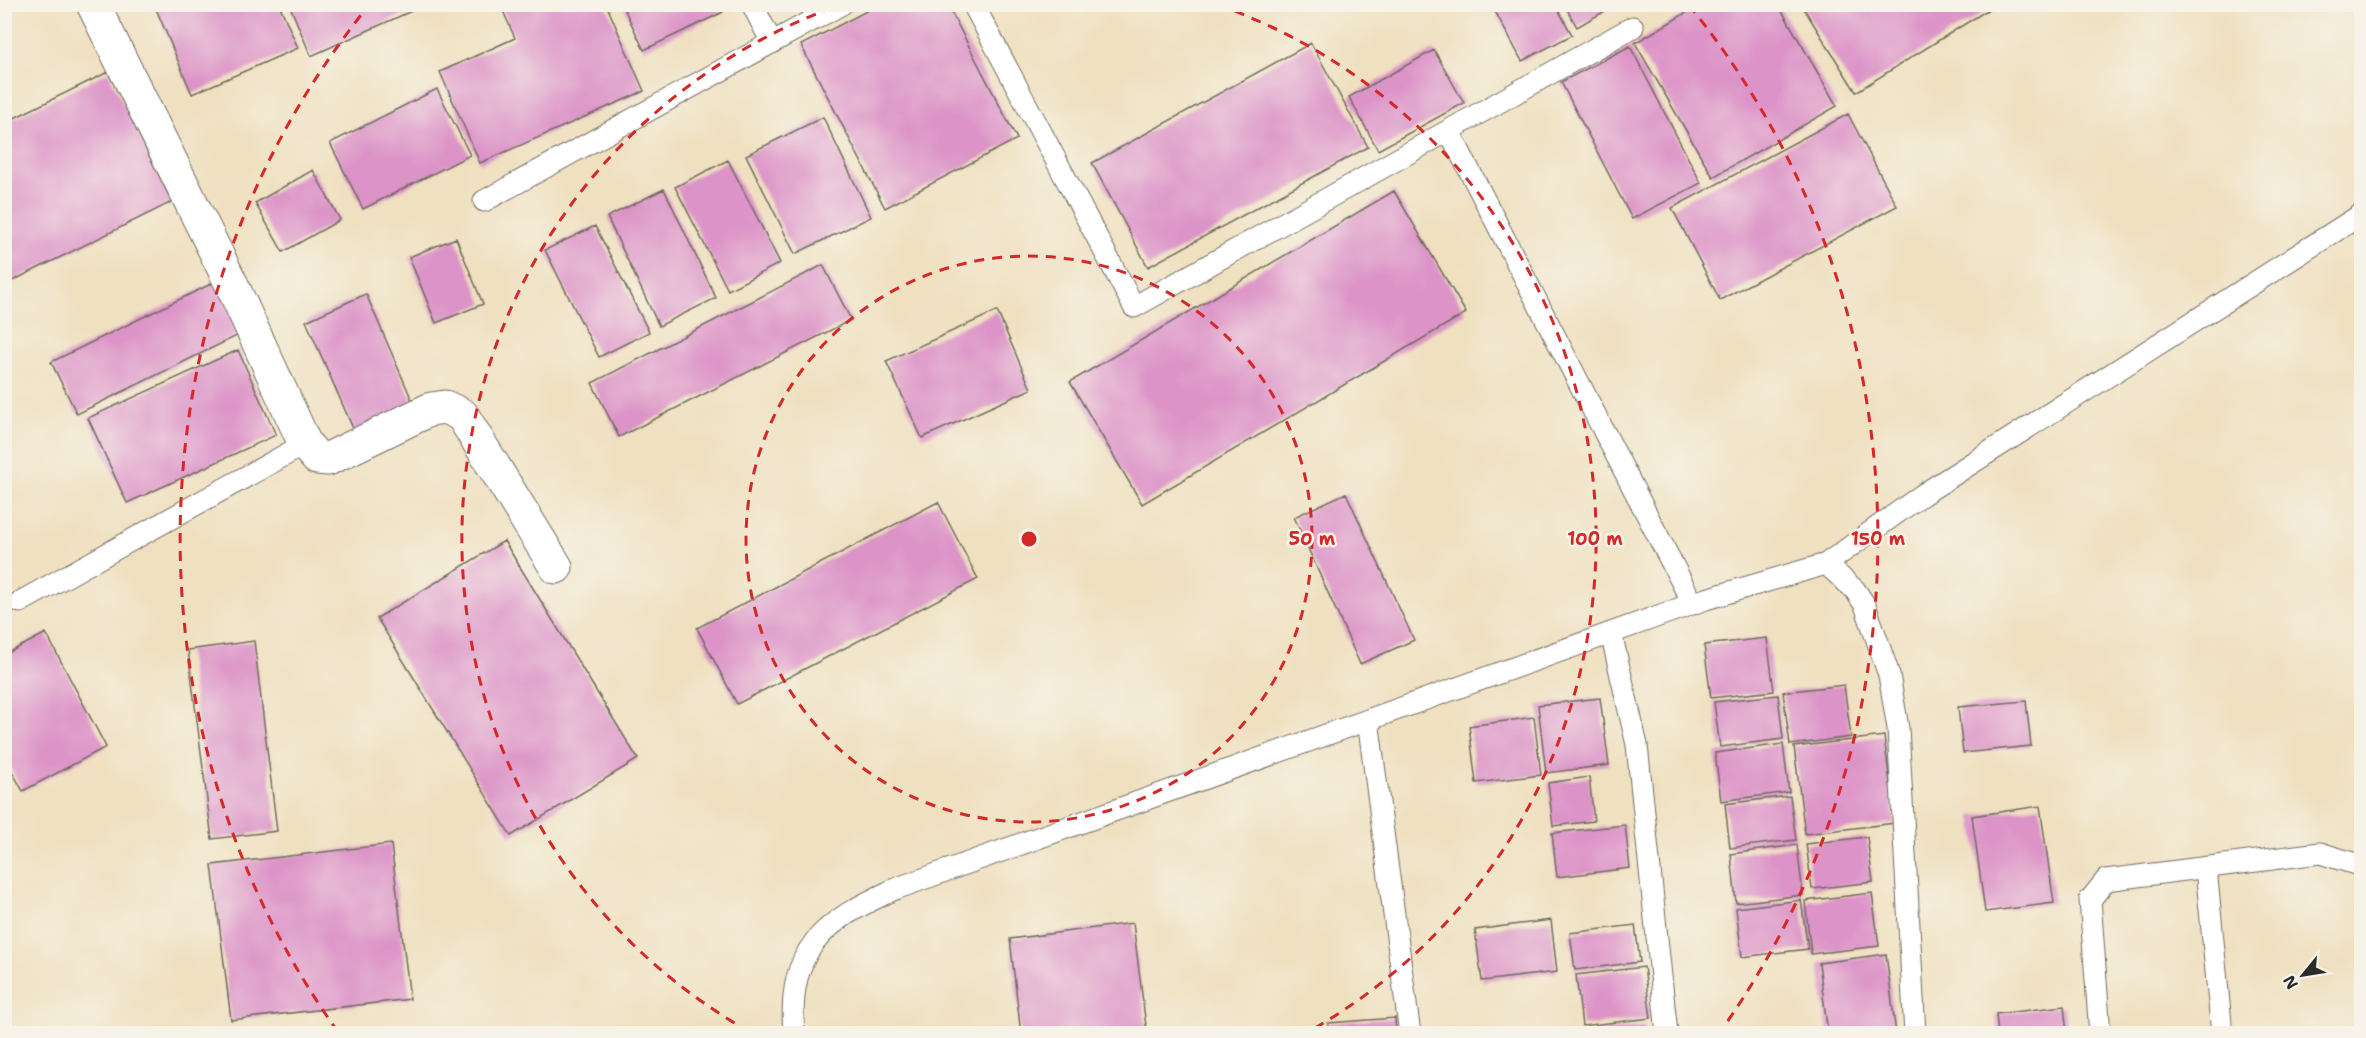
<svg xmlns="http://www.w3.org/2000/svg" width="2366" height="1038" font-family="'Shantell Sans',sans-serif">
	<rect width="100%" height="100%" fill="#f7f3e8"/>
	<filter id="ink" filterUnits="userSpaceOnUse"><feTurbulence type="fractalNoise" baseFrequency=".0167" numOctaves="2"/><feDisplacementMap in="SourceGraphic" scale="12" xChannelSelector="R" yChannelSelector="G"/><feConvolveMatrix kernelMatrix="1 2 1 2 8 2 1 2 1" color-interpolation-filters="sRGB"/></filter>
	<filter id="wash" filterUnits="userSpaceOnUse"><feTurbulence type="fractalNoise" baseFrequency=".008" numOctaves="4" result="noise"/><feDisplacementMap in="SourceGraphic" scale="24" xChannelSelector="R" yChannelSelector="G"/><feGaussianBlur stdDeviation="1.35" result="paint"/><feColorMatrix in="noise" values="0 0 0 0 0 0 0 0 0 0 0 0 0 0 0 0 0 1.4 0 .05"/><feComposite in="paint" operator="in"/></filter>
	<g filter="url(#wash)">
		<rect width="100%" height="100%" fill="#efe0c0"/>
		<g id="blocks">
			<!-- building -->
			<path fill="#dc93c7" d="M154 4H279L298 48 192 94Z
				M289 4H427L311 56Z
				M500 4H606L644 91 480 163 440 72 515 38Z
				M622 4H720L723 12 644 50Z
				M880 4H947L1017 139 885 208 801 45Z
				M1491 4H1555L1572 35 1522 61Z
				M1564 4H1613L1614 6 1577 27Z
				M1701 4H1778L1837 106 1713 177 1635 43Z
				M1801 4H1997L1856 92Z
				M1311 43 1368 147 1148 267 1092 163Z
				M1630 46 1701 183 1632 219 1561 82Z
				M1434 50 1464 103 1378 150 1349 97Z
				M108 72 172 202 4 285V123Z
				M437 89 470 155 363 209 330 143Z
				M1848 114 1897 206 1720 300 1672 208Z
				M823 117 871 217 795 254 746 155Z
				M728 160 780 263 728 290 675 187Z
				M313 170 340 220 283 252 255 203Z
				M664 189 716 298 659 326 607 217Z
				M1394 191 1466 313 1142 504 1070 382Z
				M595 226 649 332 599 357 545 250Z
				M456 238 483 304 436 323 409 257Z
				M823 265 851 320 619 437 592 383Z
				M219 280 245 332 77 414 51 362Z
				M366 294 415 407 355 433 306 321Z
				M997 311 1031 389 922 438 886 361Z
				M238 350 276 435 127 503 88 418Z
				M1346 493 1414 640 1360 664 1294 517Z
				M938 502 978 579 737 704 697 628Z
				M504 541 638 759 511 836 377 618Z
				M46 633 106 747 23 791 4 757V655Z
				M1767 638 1774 691 1711 698 1704 645Z
				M254 641 277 831 212 839 188 650Z
				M1844 685 1851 737 1790 745 1783 692Z
				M1778 695 1783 739 1720 747 1714 702Z
				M1600 698 1609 765 1546 773 1538 705Z
				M2026 701 2031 746 1963 753 1958 707Z
				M1534 717 1541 775 1476 783 1469 726Z
				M1884 736 1895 823 1805 834 1794 747Z
				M1783 744 1789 792 1721 801 1715 753Z
				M1589 777 1594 821 1553 826 1548 783Z
				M1790 796 1796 840 1730 848 1725 804Z
				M2040 806 2054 903 1985 912 1972 816Z
				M1625 825 1630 868 1557 877 1552 833Z
				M1867 837 1873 882 1812 889 1806 844Z
				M391 844 410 999 231 1020 212 865Z
				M1797 845 1803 895 1736 903 1731 854Z
				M1872 893 1879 946 1811 954 1805 901Z
				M1801 900 1808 949 1742 957 1736 908Z
				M1551 920 1557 972 1482 981 1475 930Z
				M1133 923 1147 1034H1021L1010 939Z
				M1635 925 1640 962 1575 970 1570 933Z
				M1886 954 1896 1034H1828L1819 963Z
				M1644 967 1651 1018 1582 1026 1576 975Z
				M2064 1006 2067 1034H1998L1996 1014Z
				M1395 1018 1396 1034H1329L1328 1023Z
				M1645 1026 1646 1034H1597V1032Z"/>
		</g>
	</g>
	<g filter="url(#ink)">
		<use href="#blocks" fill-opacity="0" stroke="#706a5f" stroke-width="1.5"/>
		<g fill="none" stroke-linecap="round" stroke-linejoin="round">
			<defs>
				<path id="lane" d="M752 4 772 43
					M973 4 1134 307 1633 27
					M1449 131 1693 604
					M484 201 842 4
					M1826 564 1922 495 2362 214
					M20 602 305 444
					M1611 633 1637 745 1667 1034
					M1368 720 1410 1034
					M2206 868 2222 1034
					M794 1034C787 948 823 922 895 889L1706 599 1826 564 1855 590 1865 605 1889 675 1898 728 1915 1034
					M2100 1034 2090 900 2106 880 2320 853 2362 866"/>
				<path id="street" d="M93 4 232 285 305 444 317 458 328 459 431 409 445 407 462 415 556 567"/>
			</defs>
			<!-- lane casing -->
			<use href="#lane" stroke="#706a5f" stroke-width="23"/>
			<!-- street casing -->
			<use href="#street" stroke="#706a5f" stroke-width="35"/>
			<!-- lane -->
			<use href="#lane" stroke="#fff" stroke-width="21"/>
			<!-- street -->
			<use href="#street" stroke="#fff" stroke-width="33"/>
		</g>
	</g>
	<!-- distance rings -->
	<g fill="none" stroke="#d62828" stroke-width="3" stroke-dasharray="10 8">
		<circle cx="1029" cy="539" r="283"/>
		<path d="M750 1032A566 566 0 0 1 840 5M1218 5A566 566 0 0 1 1308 1032"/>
		<path d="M338 1032A849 849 0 0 1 369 5M1689 5A849 849 0 0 1 1720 1032"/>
	</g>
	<circle cx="1029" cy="539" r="9" fill="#d62828" stroke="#f7f3e8" stroke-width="3"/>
	<g font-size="18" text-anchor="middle" font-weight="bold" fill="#d62828" stroke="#f7f3e8" stroke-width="5" stroke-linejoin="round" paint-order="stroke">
		<text x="1312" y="545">50 m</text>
		<text x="1595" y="545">100 m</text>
		<text x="1878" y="545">150 m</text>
	</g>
	<!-- margin -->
	<rect width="2366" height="1038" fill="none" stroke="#f7f3e8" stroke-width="24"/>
	<!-- north arrow -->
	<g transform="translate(2303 975) rotate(240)" stroke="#f7f3e8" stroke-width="4.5" paint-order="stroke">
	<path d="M0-4.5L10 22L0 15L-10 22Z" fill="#2b2b2b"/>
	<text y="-9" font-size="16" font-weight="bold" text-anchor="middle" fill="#2b2b2b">N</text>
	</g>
</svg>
